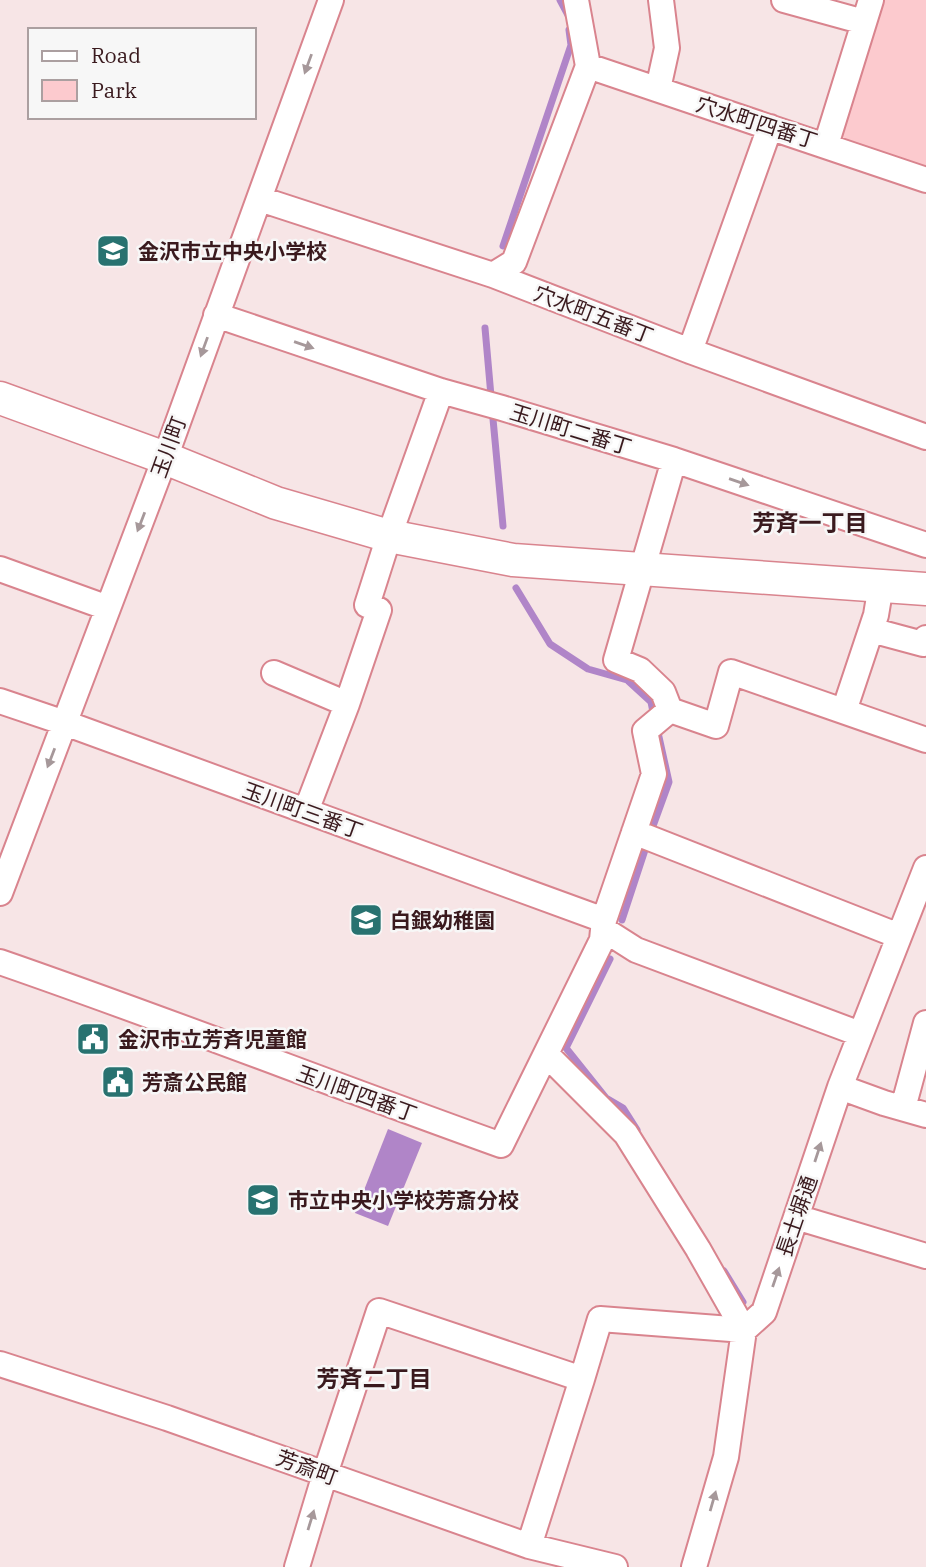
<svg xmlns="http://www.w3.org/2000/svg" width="926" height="1567" font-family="'IBM Plex Serif','Noto Sans JP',serif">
	<rect width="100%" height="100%" fill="#f7e5e6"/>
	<!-- green -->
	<path fill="#fccace" d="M882 0H926V170L845 141 842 135Z"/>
	<!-- water -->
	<path fill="#b085c8" d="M388 1129 422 1143 388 1226 355 1213Z"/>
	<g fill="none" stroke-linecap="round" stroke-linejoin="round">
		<!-- stream -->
		<path stroke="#b085c8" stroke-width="7" d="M560 0 568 15
			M503 246 571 45 569 30
			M485 328 491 396
			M493 419 503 526
			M516 588 550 644 588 669 627 680 651 702 654 717
			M653 826 669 782 657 728
			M622 920 645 850
			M610 959 566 1048 606 1098 623 1108 637 1130
			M724 1271 743 1302"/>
		<defs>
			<path id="minor" d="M784 0 864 22
				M588 66 926 180
				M658 89 667 48 661 0
				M826 145 871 0
				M260 199 493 275 690 351 926 437
				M493 275 514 262 588 66 576 0
				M216 315 441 391 502 408 674 460 926 545
				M690 351 770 127
				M0 569 108 608
				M871 630 923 644 926 638
				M274 673 347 704
				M0 701 65 723 604 920
				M670 710 663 692 640 670 616 660 674 460
				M844 711 876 615 881 585
				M306 811 347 704 379 610 367 605 389 536 441 391
				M634 832 899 936
				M0 893 165 458 331 0
				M603 929 636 950 860 1034
				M0 962C168 1020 333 1085 501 1145L602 940 604 920 654 774 645 731 670 710 716 726 731 672 926 740
				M546 1054 626 1134 698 1249 744 1330
				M840 1087 884 1103 926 1115
				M903 1108 926 1023
				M796 1217 926 1256
				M0 1364 167 1418 529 1546 615 1567
				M529 1546 582 1379
				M297 1567 325 1474 379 1311 582 1379 600 1319 744 1330
				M694 1567 726 1457 744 1330 764 1312 840 1087 926 868"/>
			<path id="tertiary" d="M0 398 165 458 276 503 389 536 513 560 926 589"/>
		</defs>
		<!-- minor casing -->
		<use href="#minor" stroke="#d9848e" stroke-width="28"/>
		<!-- tertiary casing -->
		<use href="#tertiary" stroke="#d9848e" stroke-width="35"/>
		<!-- minor -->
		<use href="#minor" stroke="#fff" stroke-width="24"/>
		<!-- tertiary -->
		<use href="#tertiary" stroke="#fff" stroke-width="32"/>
	</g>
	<!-- one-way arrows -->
	<defs><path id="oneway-solid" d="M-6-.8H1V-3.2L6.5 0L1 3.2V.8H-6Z" transform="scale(1.75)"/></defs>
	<g fill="#a6989a">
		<use href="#oneway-solid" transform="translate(308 64) rotate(110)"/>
		<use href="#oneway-solid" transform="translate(304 345) rotate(19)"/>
		<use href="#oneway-solid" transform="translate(204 347) rotate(110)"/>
		<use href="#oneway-solid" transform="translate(739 482) rotate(19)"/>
		<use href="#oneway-solid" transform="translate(141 522) rotate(111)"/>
		<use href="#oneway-solid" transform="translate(51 758) rotate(111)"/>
		<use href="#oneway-solid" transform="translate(818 1152) rotate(-72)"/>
		<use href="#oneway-solid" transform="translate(776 1277) rotate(-71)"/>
		<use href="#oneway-solid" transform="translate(713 1501) rotate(-74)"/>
		<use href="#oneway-solid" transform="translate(311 1520) rotate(-73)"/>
	</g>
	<!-- icons -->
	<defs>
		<symbol id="school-square" viewBox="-11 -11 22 22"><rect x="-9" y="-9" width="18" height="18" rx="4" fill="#287270" stroke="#f7f7f7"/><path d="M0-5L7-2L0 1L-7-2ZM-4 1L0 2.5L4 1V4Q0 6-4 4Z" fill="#fff"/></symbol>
		<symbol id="civic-square" viewBox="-11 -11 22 22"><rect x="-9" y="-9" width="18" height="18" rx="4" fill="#287270" stroke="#f7f7f7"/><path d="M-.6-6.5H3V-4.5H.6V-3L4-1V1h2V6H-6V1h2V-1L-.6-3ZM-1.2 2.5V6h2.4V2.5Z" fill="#fff"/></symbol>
	</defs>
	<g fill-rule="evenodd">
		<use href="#school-square" x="94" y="232" width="38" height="38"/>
		<use href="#school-square" x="347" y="901" width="38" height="38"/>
		<use href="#civic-square" x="74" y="1020" width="38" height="38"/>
		<use href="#civic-square" x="99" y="1063" width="38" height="38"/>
		<use href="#school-square" x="244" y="1181" width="38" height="38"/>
	</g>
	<g text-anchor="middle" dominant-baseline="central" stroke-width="5" stroke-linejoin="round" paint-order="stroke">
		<!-- street labels -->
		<g font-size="21" fill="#3a1a1e" stroke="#f7f7f7">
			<text transform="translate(757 122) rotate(18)">穴水町四番丁</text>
			<text transform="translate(594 314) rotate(21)">穴水町五番丁</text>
			<text transform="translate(571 429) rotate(17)">玉川町二番丁</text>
			<text transform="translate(168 447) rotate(-70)">玉川町</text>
			<text transform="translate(303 810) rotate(20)">玉川町三番丁</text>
			<text transform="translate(357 1093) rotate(20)">玉川町四番丁</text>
			<text transform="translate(796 1216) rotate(-71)">長土塀通</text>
			<text transform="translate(307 1467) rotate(20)">芳斎町</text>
		</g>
		<!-- poi labels -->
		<g font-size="21" font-weight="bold" fill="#3a1a1e" stroke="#f7f7f7" text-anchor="start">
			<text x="138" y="251">金沢市立中央小学校</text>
			<text x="390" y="920">白銀幼稚園</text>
			<text x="118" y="1039">金沢市立芳斉児童館</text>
			<text x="142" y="1082">芳斎公民館</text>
			<text x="288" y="1200">市立中央小学校芳斎分校</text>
		</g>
		<!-- neighbourhood labels -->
		<g font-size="23" font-weight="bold" fill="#3a1a1e" stroke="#f7f7f7">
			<text x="810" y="522">芳斉一丁目</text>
			<text x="374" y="1378">芳斉二丁目</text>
		</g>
	</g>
	<!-- legend -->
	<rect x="28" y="28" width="228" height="91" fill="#f7f7f7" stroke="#ab9fa0" stroke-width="2"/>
	<rect x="42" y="51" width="35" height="10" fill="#ffffff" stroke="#ab9fa0" stroke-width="2"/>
	<text x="91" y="63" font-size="21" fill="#3a1a1e">Road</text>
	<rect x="42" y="80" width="35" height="21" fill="#fccace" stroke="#ab9fa0" stroke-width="2"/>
	<text x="91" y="98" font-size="21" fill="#3a1a1e">Park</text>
</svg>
